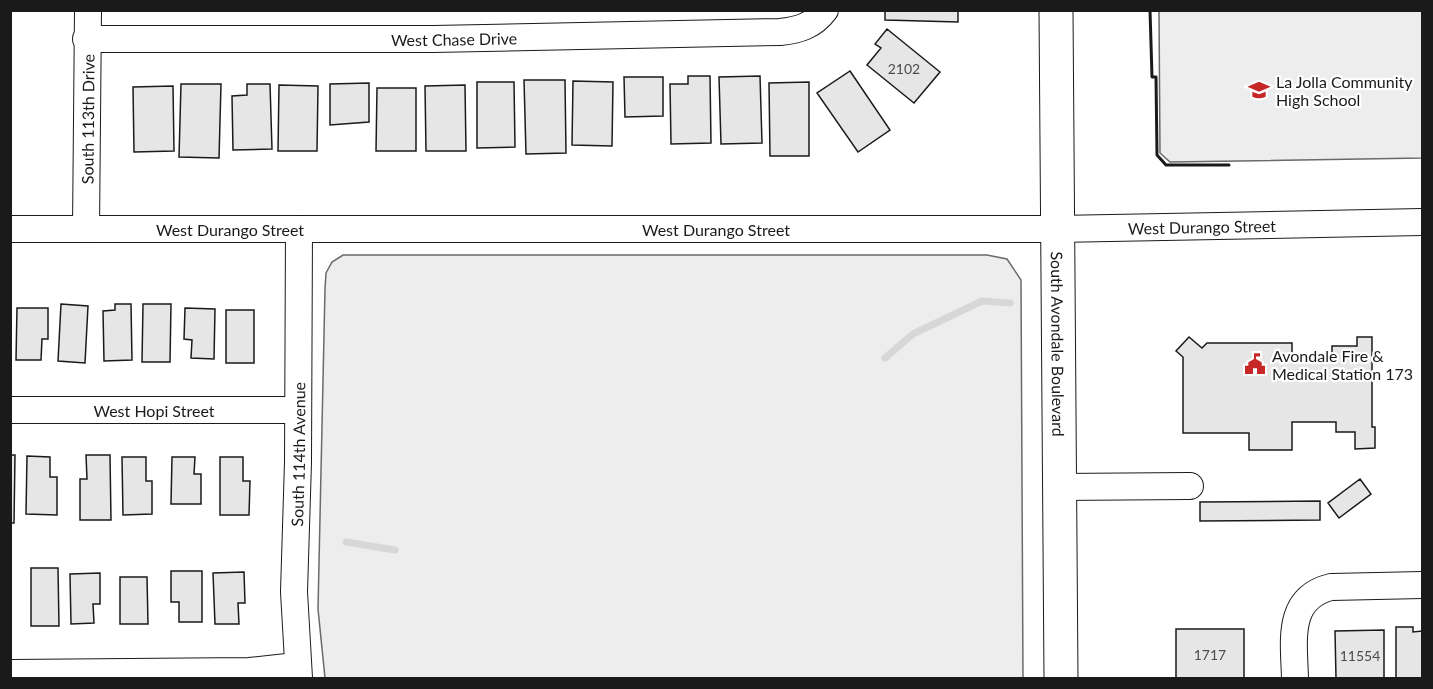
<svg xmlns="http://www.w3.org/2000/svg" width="1433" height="689" font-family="Lato,sans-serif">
	<rect width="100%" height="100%" fill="#fff"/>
	<!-- built -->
	<path fill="#ededed" stroke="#6a6a6a" stroke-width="1.5" d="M1159 11H1422V158L1170 162 1160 153Z
		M343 255H987L1007 259 1021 280 1023 678H325L318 609 325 289 326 273 332 262Z"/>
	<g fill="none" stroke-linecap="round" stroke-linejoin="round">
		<!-- stream -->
		<path stroke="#d7d7d7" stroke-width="7" d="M885 358 913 334 982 301 1010 303
			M346 542 395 550"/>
	</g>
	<!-- building -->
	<path fill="#e6e6e6" stroke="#1a1a1a" stroke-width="1.5" d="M885 10H958V22L885 20Z
		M887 29 940 72 914 103 867 65 881 48 875 44Z
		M850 71 890 130 858 152 817 93Z
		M688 76H710L711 143 671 144 670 84H688Z
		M760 76 762 143 721 144 719 77Z
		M624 77H663V116L625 117Z
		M524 80H565L566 153 526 154Z
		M573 81 613 82 612 146 572 145Z
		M477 82H514L515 147 477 148Z
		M809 82V156H770L769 83Z
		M369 83V122L330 125V84Z
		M181 84H221L219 158 179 157Z
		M247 84H270L272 149 233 150 232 96 247 95Z
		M279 85 318 86 317 151H278Z
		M465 85 466 151H426L425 86Z
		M173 86 174 151 134 152 133 87Z
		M377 88H416V151H376Z
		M61 304 88 306 85 363 58 361Z
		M115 304H131L132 360 104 361 103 311 115 310Z
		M143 304H171L170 362H142Z
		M17 308H48V339H42L41 360H16Z
		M185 308 215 309 214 359 191 358 192 340 184 339Z
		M226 310H254V363H226Z
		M1189 337 1202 348 1207 343H1292V355H1332V346H1357V337H1372V427H1375V448L1355 449V432H1336V422H1292V450H1249V433H1183V357L1176 351Z
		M10 455H15L14 523H10Z
		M86 455H110L111 520H80V479H87Z
		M27 456 50 457V477H57V515L26 514Z
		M122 457H146V481H152V514L123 515Z
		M172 457H195L194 474H201V504H171Z
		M220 457H243V481H250L249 515H220Z
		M1360 479 1371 494 1339 518 1328 503Z
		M1320 501V520L1200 521V502Z
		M31 568H58L59 626H31Z
		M171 571H202V622H179V602H171Z
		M244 572 245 603H238L239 624H215L213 573Z
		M100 573V604H93L94 623 71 624 70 574Z
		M120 577H147L148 624H120Z
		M1396 627H1413V632L1422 631V678H1396Z
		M1176 629H1244V678H1176Z
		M1384 630V678H1336L1335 631Z"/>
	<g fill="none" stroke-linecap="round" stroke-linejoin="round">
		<defs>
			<g id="minor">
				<path id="s1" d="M86 39H433L780 32C799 30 813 26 825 10"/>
				<path id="s2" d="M10 229H1057L1422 222"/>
				<path id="s3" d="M86 229 88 10"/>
				<path id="s4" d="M10 410H298"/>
				<path d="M1059 487 1190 486"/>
				<path d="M10 673 249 671 296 666"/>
				<path id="s5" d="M299 678 294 592 298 462 299 229"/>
				<path d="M1295 678C1294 641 1286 598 1331 587L1422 585"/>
			</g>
			<g id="major">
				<path id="s6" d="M1056 10 1061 678"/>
			</g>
		</defs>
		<!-- minor casing -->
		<use href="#minor" stroke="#1a1a1a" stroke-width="28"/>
		<!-- major casing -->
		<use href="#major" stroke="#1a1a1a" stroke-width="35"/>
		<!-- minor -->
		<use href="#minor" stroke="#fff" stroke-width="26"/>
		<!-- major -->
		<use href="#major" stroke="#fff" stroke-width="33"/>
		<!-- wall -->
		<path stroke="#1a1a1a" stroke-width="3" d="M1150 10 1152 77H1156L1157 155 1166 165H1229"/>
	</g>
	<!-- icons -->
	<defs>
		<symbol id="school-bare" viewBox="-9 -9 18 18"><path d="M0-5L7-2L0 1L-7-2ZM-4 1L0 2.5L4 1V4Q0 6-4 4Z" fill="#c62828" stroke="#fff" stroke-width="2.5" paint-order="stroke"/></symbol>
		<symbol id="civic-bare" viewBox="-9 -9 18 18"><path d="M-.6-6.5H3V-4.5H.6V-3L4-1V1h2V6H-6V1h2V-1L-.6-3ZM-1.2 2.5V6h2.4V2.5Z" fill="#c62828" stroke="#fff" stroke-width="2.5" paint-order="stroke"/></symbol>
	</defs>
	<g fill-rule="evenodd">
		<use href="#school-bare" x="1244" y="75" width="30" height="30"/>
		<use href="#civic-bare" x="1240" y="349" width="30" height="30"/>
	</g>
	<g text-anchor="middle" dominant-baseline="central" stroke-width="4.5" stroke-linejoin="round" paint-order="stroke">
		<!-- number labels -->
		<g font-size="14" fill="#4d4d4d">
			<text x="904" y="68">2102</text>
			<text x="1210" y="654">1717</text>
			<text x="1360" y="655">11554</text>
		</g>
		<!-- street labels -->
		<g font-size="16" fill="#1a1a1a" stroke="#fff">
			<text stroke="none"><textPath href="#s1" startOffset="368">West Chase Drive</textPath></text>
			<text stroke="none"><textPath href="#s3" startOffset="110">South 113th Drive</textPath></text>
			<text stroke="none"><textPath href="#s2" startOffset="1192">West Durango Street</textPath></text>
			<text stroke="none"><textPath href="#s2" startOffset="220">West Durango Street</textPath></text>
			<text stroke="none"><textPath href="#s2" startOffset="706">West Durango Street</textPath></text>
			<text stroke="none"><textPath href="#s6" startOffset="334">South Avondale Boulevard</textPath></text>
			<text stroke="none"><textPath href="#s4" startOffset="144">West Hopi Street</textPath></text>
			<text stroke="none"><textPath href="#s5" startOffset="224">South 114th Avenue</textPath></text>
		</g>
		<!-- poi labels -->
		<g font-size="16" fill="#1a1a1a" stroke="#fff" text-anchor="start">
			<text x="1276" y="81">La Jolla Community<tspan x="1276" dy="18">High School</tspan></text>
			<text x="1272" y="355">Avondale Fire &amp;<tspan x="1272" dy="18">Medical Station 173</tspan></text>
		</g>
	</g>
	<!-- border -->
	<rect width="1433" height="689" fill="none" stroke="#1a1a1a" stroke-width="24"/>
</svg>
